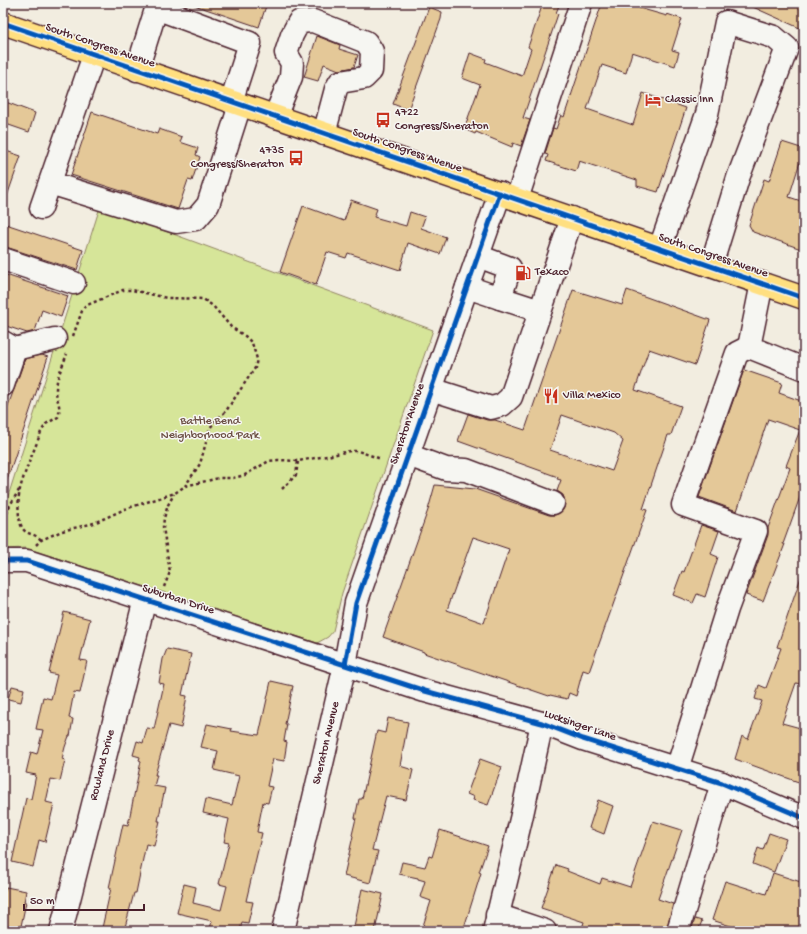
<svg xmlns="http://www.w3.org/2000/svg" width="807" height="934" font-family="'Gochi Hand',sans-serif">
	<rect width="100%" height="100%" fill="#f2ede0"/>
	<filter id="ink" filterUnits="userSpaceOnUse"><feTurbulence type="fractalNoise" baseFrequency=".025" numOctaves="2"/><feDisplacementMap in="SourceGraphic" scale="8" xChannelSelector="R" yChannelSelector="G"/><feConvolveMatrix kernelMatrix="1 2 1 2 8 2 1 2 1" color-interpolation-filters="sRGB"/></filter>
	<g filter="url(#ink)">
		<!-- green -->
		<path fill="#d6e599" stroke="#908262" d="M100 207 433 330 342 593 333 631 328 637 317 643 26 548 3 549V512Z"/>
		<!-- building -->
		<path fill="#e4c898" stroke="#4a1f2b" fill-rule="evenodd" d="M194 3H267L259 27 194 5Z
			M543 3H560L556 13 558 14 524 115 523 118 530 120 521 146 513 143 512 147 476 132 475 134 464 129 480 85 462 78 470 53 486 59 485 62 522 76 531 49 528 47Z
			M602 3H641L639 8 667 16V14L682 19 672 50 679 52 675 66 632 52 626 73 602 65 587 109 633 125 643 93 686 108 658 192 637 186V180L579 161 576 171 546 161 548 155 545 154 553 128 556 129 561 115 564 117Z
			M744 3H804V30Z
			M429 7 442 12 441 19 408 110 393 104Z
			M317 36 340 45 339 49 358 55 354 67 339 70 324 64 318 81 304 77Z
			M3 101 35 113 29 132 3 123Z
			M92 112 157 134 159 129 182 137 180 142 198 148 196 155 200 157 192 181 188 180 178 209 71 175Z
			M782 142 804 149 789 197 804 202V250L753 232 749 225 764 179 769 181Z
			M3 150 21 156 5 202H3Z
			M351 200 377 209 374 217 406 226 410 212 425 217 421 228 446 237 440 254 408 243 400 270 348 253 346 258 327 252 316 285 280 272 303 206 344 221Z
			M3 223 83 250 77 270 3 246Z
			M3 274 68 296 61 317 42 310 35 331 27 333 3 325Z
			M573 290 622 305 627 290 710 320 695 365 649 349 635 390 681 406 671 435H668L643 509 647 510 589 672 583 670 576 696 569 693 567 699 550 695 549 696 424 653V652L383 637 428 510 435 485 475 489 549 515H555L561 512 564 508 565 501 563 495 557 491 561 480 557 479 558 477 458 441 468 414 487 420H495L525 430ZM562 415 614 433 623 441 612 471 550 450ZM473 537 509 549 484 623 447 610Z
			M42 355 48 357 5 486 3 485V422L5 414 25 359Z
			M744 370 782 383 779 393 804 402V486L783 544H785L763 601 746 595 768 535V528L790 468 786 466 800 430 768 419 737 511 699 497Z
			M701 525 719 531 711 554 718 557 705 597 697 594 693 603 673 595 682 571 684 572Z
			M802 574 804 575V685L796 683 782 723 804 729V784L735 759 742 736 748 739 762 701 755 699 759 685 766 688 781 648 777 647Z
			M64 612 90 619 80 660 87 661 80 693 74 692 69 718 73 719 70 736H69L65 747 62 759 65 760 60 781 51 779 46 802 54 804 45 842 39 840 33 867 12 862 26 798 31 799 36 775 26 773 31 752 37 754 43 730 36 729 43 697 51 699 57 675 49 673Z
			M167 649 191 654 182 695 187 696 181 728 169 725 155 775H157L154 786 165 788 158 821H160L154 846 146 844 136 893H134L124 931H116L102 928 111 888H109L123 824 128 825 141 761 139 760 140 757 133 755 137 741 143 743 147 728 154 729 164 684 159 683 163 659Z
			M271 681 293 686 285 724H287L284 741 287 742 284 761 273 759 267 786 272 787 268 803 263 802 257 832 262 833 246 901 253 902 248 923 242 922 240 931H220L210 929 212 921 177 913 184 884 196 887 193 903 221 910 227 886 219 884 229 843 224 842 229 819 203 813 206 799 232 805 239 776 214 770 218 751 201 747 207 724 232 729 231 731 259 735Z
			M12 686 24 689 21 702 8 699Z
			M388 718 408 722 400 766 413 770 406 800 386 796 372 850 378 851 370 883 344 876 353 836 352 835 356 818H355L359 799H362L377 731 385 733Z
			M480 759 502 767 488 805 473 800 474 797 467 794Z
			M598 800 613 806 604 834 589 828Z
			M653 821 682 830 658 899 673 904 666 931H581L584 922 541 908 556 865 568 869 567 871 600 884 602 878 630 887Z
			M440 830 488 846 479 872 481 873 463 931H428L422 929 431 901 420 897 425 881 418 879V878L399 874 402 862 425 867 429 856 432 857Z
			M769 833 786 839 774 872 753 864 758 848 763 850Z
			M773 873 804 883V931H746L712 920 725 881 766 894Z
			M6 887 26 891 24 902H26L20 931H3V898Z
			M362 889 383 894 375 931H353Z
			M695 919 702 921 698 931H691Z"/>
		<g fill="none" stroke-linecap="round" stroke-linejoin="round">
			<defs>
				<g id="minor">
					<path d="M156 8 250 43 231 102"/>
					<path d="M137 70 158 3"/>
					<path d="M275 117 291 77 292 63 286 53 292 35 299 22 313 21 366 42 372 51 371 71 364 78 340 82 336 89 324 134"/>
					<path d="M50 183 176 222 196 219 208 205 240 105"/>
					<path d="M517 199 581 3"/>
					<path d="M41 208 94 55"/>
					<path d="M660 248 707 114 726 22 774 37 787 48 738 178 711 266"/>
					<path d="M3 259 74 283"/>
					<path d="M762 283 749 347 804 369"/>
					<path d="M467 287 500 298 510 268 478 256"/>
					<path d="M500 298 540 311"/>
					<path d="M3 342 15 349 3 385"/>
					<path d="M15 349 55 339"/>
					<path d="M431 389 491 408 502 405 511 397 572 218"/>
					<path d="M408 455 446 469 466 470 553 503"/>
					<path d="M3 561H27L425 691 542 723 583 739 722 783 804 818"/>
					<path d="M677 769 727 609 756 531 683 505 737 353 749 347"/>
					<path d="M497 915 545 931"/>
					<path id="s1" d="M61 931 145 599"/>
					<path id="s2" d="M283 931 345 665 356 603 500 193"/>
					<path d="M494 931 521 819 542 723"/>
					<path d="M678 931 722 783"/>
				</g>
				<path id="major" d="M3 23 804 298"/>
			</defs>
			<!-- minor casing -->
			<use href="#minor" stroke="#4a1f2b" stroke-width="25"/>
			<!-- major casing -->
			<use href="#major" stroke="#4a1f2b" stroke-width="25"/>
			<!-- path -->
			<path stroke="#4a1f2b" stroke-width="2.5" stroke-dasharray="3 3" stroke-linecap="butt" d="M73 336 82 311 85 306 123 290H132L167 298 203 299 213 306 231 327 245 336 252 343 257 359 255 368 226 411 216 420 210 428 200 464 185 486
				M282 489 296 475 298 461 327 456 350 451H358L381 459
				M3 525 9 507 19 490
				M41 540C35 533 27 535 23 529 17 521 18 498 20 489 25 470 34 451 41 432L46 424 58 417C62 405 56 401 56 390 56 378 63 365 67 354
				M36 545 41 540 62 531 94 523 125 509 175 493 185 486 219 478H233L245 475 269 461 278 460 298 461
				M164 587 170 572 163 527 164 518 168 505 174 494"/>
			<!-- minor -->
			<use href="#minor" stroke="#f6f6f2" stroke-width="22"/>
			<!-- major -->
			<use href="#major" stroke="#ffdf80" stroke-width="22"/>
			<defs>
				<path id="cycleway" d="M3 23 804 298
					M3 561H27L425 691 542 723 583 739 722 783 804 818
					M345 665 356 603 500 193"/>
			</defs>
			<!-- cycleway casing -->
			<use href="#cycleway" stroke="#f6f6f2" stroke-width="8"/>
			<!-- cycleway -->
			<use href="#cycleway" stroke="#0057b8" stroke-width="5"/>
		</g>
	</g>
	<!-- icons -->
	<defs>
		<symbol id="hotel-bare" viewBox="-9 -9 18 18"><path d="M-6-4.5h1.5V1H6V5H4.5V3h-9V5H-6ZM-4 0a1.8 1.8 0 1 1 3.6 0ZM.5 0V-2.5h3Q6-2.5 6 0Z" fill="#c8321e" stroke="#f6f6f2" stroke-width="2.5" paint-order="stroke"/></symbol>
		<symbol id="bus-bare" viewBox="-9 -9 18 18"><path d="M-5-6H5V4H4V6H2V4H-2V6H-4V4H-5ZM-3.5-4V0h7V-4ZM-3.5 1.2v1.5H-2V1.2ZM2 1.2v1.5H3.5V1.2Z" fill="#c8321e" stroke="#f6f6f2" stroke-width="2.5" paint-order="stroke"/></symbol>
		<symbol id="fuel-bare" viewBox="-9 -9 18 18"><path d="M-5.5-6h7V0h2V4h1.3V-2.5L3-4.5l.8-.8L6-3V5H2.5V1h-1V6h-7ZM-4.2-4.7v3.2H.2V-4.7Z" fill="#c8321e" stroke="#f6f6f2" stroke-width="2.5" paint-order="stroke"/></symbol>
		<symbol id="restaurant-bare" viewBox="-9 -9 18 18"><path d="M-5-6h1v4h1v-4h1v4h1v-4h1v5L-1.5 .5V6h-2V.5L-5-1ZM5-6V6H3V1.5H1.5Q1.5-4 5-6Z" fill="#c8321e" stroke="#f6f6f2" stroke-width="2.5" paint-order="stroke"/></symbol>
	</defs>
	<g fill-rule="evenodd">
		<use href="#hotel-bare" x="642" y="89" width="22" height="22"/>
		<use href="#bus-bare" x="372" y="109" width="22" height="22"/>
		<use href="#bus-bare" x="285" y="147" width="22" height="22"/>
		<use href="#fuel-bare" x="512" y="262" width="22" height="22"/>
		<use href="#restaurant-bare" x="540" y="385" width="22" height="22"/>
	</g>
	<g text-anchor="middle" dominant-baseline="central" stroke-width="3" stroke-linejoin="round" paint-order="stroke">
		<!-- street labels -->
		<g font-size="12" fill="#4a1f2b" stroke="#f6f6f2">
			<text transform="translate(100 46) rotate(19)">South Congress Avenue</text>
			<text transform="translate(407 151) rotate(19)">South Congress Avenue</text>
			<text transform="translate(713 256) rotate(19)">South Congress Avenue</text>
			<text transform="translate(408 424) rotate(-71)">Sheraton Avenue</text>
			<text transform="translate(178 600) rotate(18)">Suburban Drive</text>
			<text transform="translate(580 726) rotate(19)">Lucksinger Lane</text>
			<text stroke="none"><textPath href="#s2" startOffset="193">Sheraton Avenue</textPath></text>
			<text stroke="none"><textPath href="#s1" startOffset="171">Rowland Drive</textPath></text>
		</g>
		<!-- poi labels -->
		<g font-size="12" fill="#4a1f2b" stroke="#f6f6f2" text-anchor="start">
			<text x="665" y="100">Classic Inn</text>
			<text x="395" y="113">4722<tspan x="395" dy="14">Congress/Sheraton</tspan></text>
			<text x="284" y="151" text-anchor="end">4735<tspan x="284" dy="14">Congress/Sheraton</tspan></text>
			<text x="535" y="273">Texaco</text>
			<text x="563" y="396">Villa Mexico</text>
		</g>
		<!-- park labels -->
		<g font-size="12" fill="#6d5046" stroke="#f6f6f2">
			<text x="210" y="422">Battle Bend<tspan x="210" dy="14">Neighborhood Park</tspan></text>
		</g>
	</g>
	<!-- margin -->
	<rect width="807" height="934" fill="none" stroke="#f6f6f2" stroke-width="16"/>
	<rect x="8" y="8" width="791" height="918" fill="none" stroke="#4a1f2b" stroke-width="1.5" filter="url(#ink)"/>
	<!-- scale -->
	<path d="M24 904v6h120v-6" fill="none" stroke="#4a1f2b" stroke-width="2"/>
	<text x="30" y="904" font-size="12" fill="#4a1f2b" stroke="#f6f6f2" stroke-width="3" paint-order="stroke">50 m</text>
</svg>
